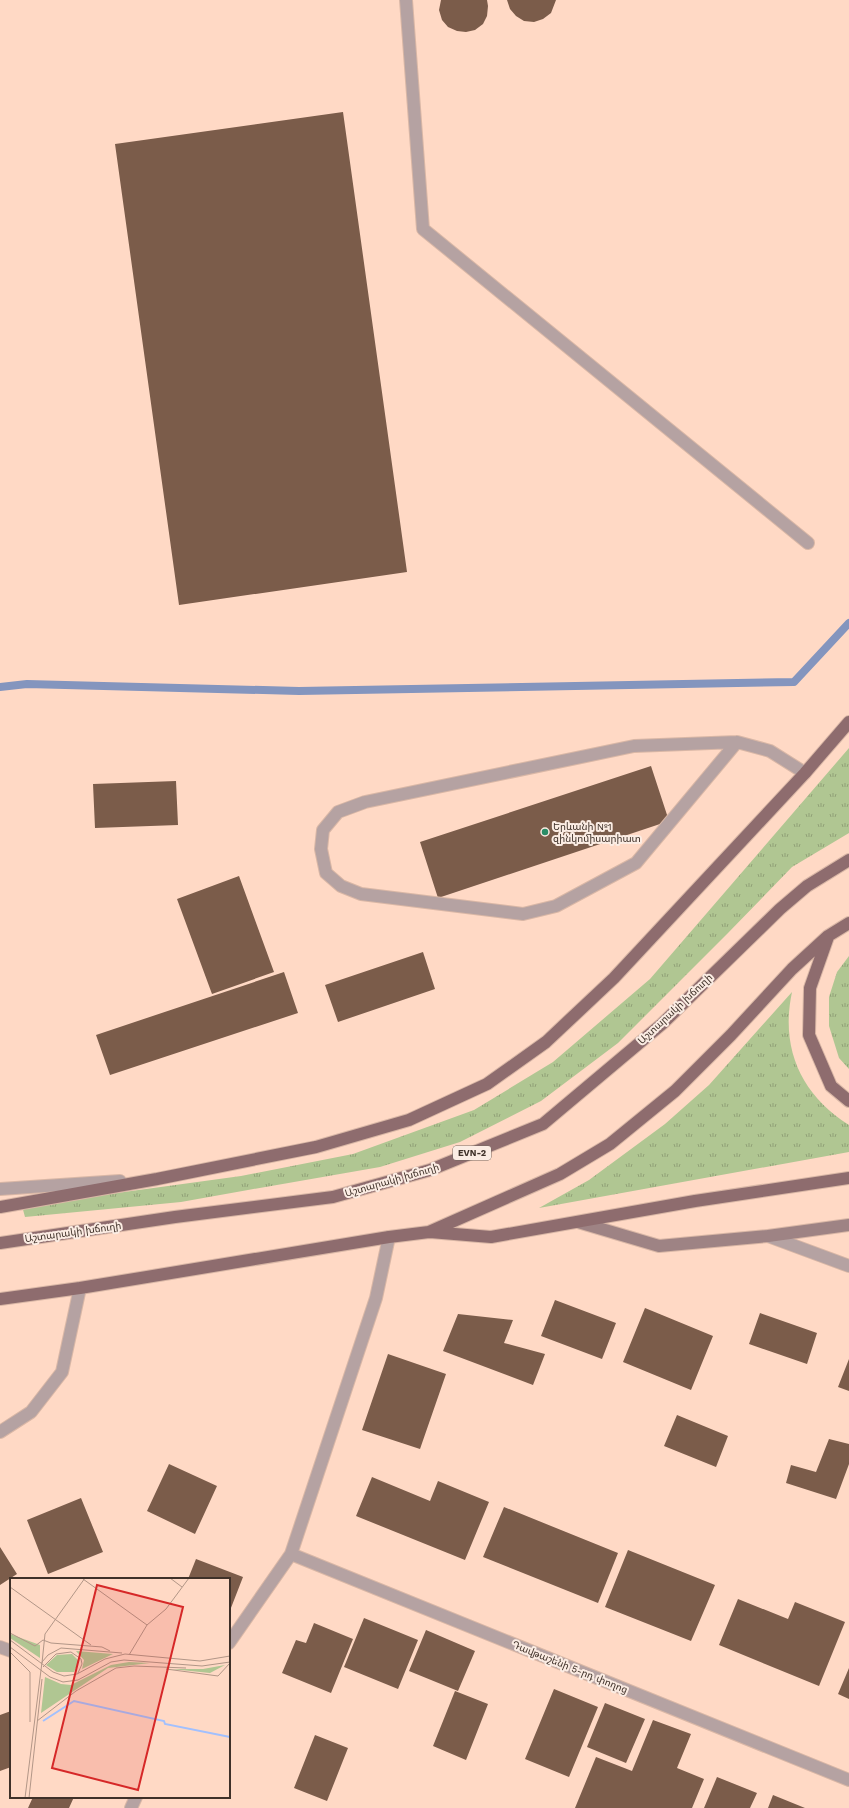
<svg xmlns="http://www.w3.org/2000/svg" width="849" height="1808" font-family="'Work Sans','Noto Sans Armenian',sans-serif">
	<defs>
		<pattern id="grass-tufts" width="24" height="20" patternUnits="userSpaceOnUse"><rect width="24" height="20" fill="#b0c692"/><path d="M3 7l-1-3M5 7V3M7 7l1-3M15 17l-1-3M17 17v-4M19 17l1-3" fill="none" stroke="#91a177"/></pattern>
	</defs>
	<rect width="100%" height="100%" fill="#ffd9c5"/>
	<!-- grass -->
	<path fill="url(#grass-tufts)" d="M849 748V833L792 867 728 933 618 1043 541 1101 460 1142 380 1167 248 1190 181 1202 25 1217 22 1206 241 1176 353 1154 474 1110 553 1062 650 979Z
		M849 956V1069L839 1058 829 1026V997L837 972Z
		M792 992C780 1048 801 1095 849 1125V1152L539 1208 589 1180 665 1124 709 1085Z"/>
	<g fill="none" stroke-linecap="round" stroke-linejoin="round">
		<!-- stream -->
		<path stroke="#8495be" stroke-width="8" d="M0 687 27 684 299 691 794 682 849 623"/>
	</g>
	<!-- building -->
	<path fill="#7b5c4a" d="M441 0H487L488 6 487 16 483 24 475 30 466 32 457 31 448 27 442 20 439 10Z
		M507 0H556L551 13 543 19 534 22 524 21 516 16 510 9Z
		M343 112 407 572 179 605 115 144Z
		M651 766 669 821 438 898 420 842Z
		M176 781 178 825 95 828 93 784Z
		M239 876 274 972 212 994 177 899Z
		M423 952 435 989 338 1022 325 985Z
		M284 972 298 1013 110 1075 96 1035Z
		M555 1300 616 1323 602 1359 541 1336Z
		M645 1308 713 1336 691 1390 623 1362Z
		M760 1313 817 1333 807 1364 749 1344Z
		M458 1314 513 1320 504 1343 545 1354 533 1385 443 1351Z
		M388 1354 446 1374 420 1449 362 1430Z
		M849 1359V1391L838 1387Z
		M677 1415 728 1436 716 1467 664 1446Z
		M829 1439 849 1444V1464L836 1499 786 1483 791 1465 816 1472Z
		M169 1464 217 1486 195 1534 147 1511Z
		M372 1477 430 1501 438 1481 489 1502 465 1560 356 1516Z
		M81 1498 103 1552 48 1574 27 1520Z
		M504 1507 618 1553 598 1603 483 1557Z
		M0 1547 17 1574 0 1585Z
		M628 1550 715 1585 691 1641 605 1607Z
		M196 1559 243 1577 229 1613V1579H188Z
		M738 1599 788 1619 795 1602 845 1622 819 1686 719 1645Z
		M364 1618 418 1640 398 1689 344 1667Z
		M314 1623 353 1639 331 1693 282 1673 296 1640 306 1643Z
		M426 1630 475 1651 458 1691 409 1671Z
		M849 1668V1699L838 1694Z
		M554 1689 598 1707 569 1777 525 1759Z
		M455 1691 488 1704 466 1760 433 1746Z
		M605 1703 645 1719 626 1763 587 1747Z
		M11 1711V1767L0 1771V1715Z
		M653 1720 691 1734 677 1768 704 1779 692 1808H575L596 1757 632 1771Z
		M315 1735 348 1748 327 1801 294 1788Z
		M717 1777 757 1793 750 1808H704Z
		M773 1795 805 1808H768Z
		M33 1797H74L69 1808H28Z"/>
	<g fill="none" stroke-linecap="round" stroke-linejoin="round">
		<defs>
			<path id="lane" d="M406 0 423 229 808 543
				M737 742 636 863 556 906 523 914 361 894 341 886 326 873 321 849 323 830 338 812 365 802 634 746 737 742 770 751 805 773
				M0 1432 31 1412 62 1372 80 1288
				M0 1647 11 1651"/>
			<path id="street" d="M0 1189 120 1181
				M768 1236 849 1266
				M291 1554 849 1780
				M229 1643 291 1554 376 1298 389 1237
				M131 1808 136 1797"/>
			<path id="secondary" d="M578 1222 659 1246 768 1236 849 1225"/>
			<path id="primary" d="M828 937 810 988 809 1035 831 1086 849 1101
				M0 1207 157 1179 316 1147 409 1120 487 1084 546 1042 614 978 805 773 849 722
				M430 1232 491 1237 695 1201 849 1178
				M0 1243 175 1217 333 1197 430 1170 543 1124 662 1024 780 909 807 886 849 860
				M0 1299 80 1288 389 1237 429 1232 560 1174 610 1144 675 1091 731 1035 792 969 828 936 849 923"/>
		</defs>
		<!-- lane casing -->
		<use href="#lane" stroke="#d9b7a6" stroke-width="14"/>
		<!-- street casing -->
		<use href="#street" stroke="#d9b7a6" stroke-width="14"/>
		<!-- secondary casing -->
		<use href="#secondary" stroke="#d9b7a6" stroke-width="14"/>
		<!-- primary casing -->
		<use href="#primary" stroke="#d9b7a6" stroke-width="14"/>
		<!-- lane -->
		<use href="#lane" stroke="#b5a2a2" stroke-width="12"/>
		<!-- street -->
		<use href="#street" stroke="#b5a2a2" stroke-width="12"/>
		<!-- secondary -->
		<use href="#secondary" stroke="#9e8384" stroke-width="12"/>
		<!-- primary -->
		<use href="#primary" stroke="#8e6c6e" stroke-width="12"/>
	</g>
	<!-- markers -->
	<circle fill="#2b8d67" stroke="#fbece3" stroke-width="1.5" cx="545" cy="832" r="4"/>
	<g text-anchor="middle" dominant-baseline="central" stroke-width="4" stroke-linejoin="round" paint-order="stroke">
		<!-- shield labels -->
		<rect fill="#fbece3" stroke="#776961" stroke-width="1" x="453" y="1146" width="38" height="14" rx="3"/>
		<g font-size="9" font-weight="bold" fill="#3f3129">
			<text x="472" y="1153">EVN-2</text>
		</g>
		<!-- poi labels -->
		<g font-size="10" fill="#3f3129" stroke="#fbece3" text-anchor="start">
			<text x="553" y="826">Երևանի №1<tspan x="553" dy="12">զինկոմիսարիատ</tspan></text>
		</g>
		<!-- street labels -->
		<g font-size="10" fill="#3f3129" stroke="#fbece3">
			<text transform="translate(675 1009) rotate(-43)">Աշտարակի խճուղի</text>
			<text transform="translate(392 1180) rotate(-16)">Աշտարակի խճուղի</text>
			<text transform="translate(73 1232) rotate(-8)">Աշտարակի խճուղի</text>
			<text transform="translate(570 1667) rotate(22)">Դավթաշենի 5-րդ փողոց</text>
		</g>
	</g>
	<!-- overview -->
	<g transform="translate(10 1578)">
		<rect width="220" height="220" fill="#ffd9c5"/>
		<path d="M0 56 30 67V80L0 60ZM66 73 103 76 72 91 74 82ZM62 76 69 83 64 94H47L36 87 47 77ZM119 84 140 85 98 90 31 135 35 99 51 106 61 107 101 87ZM215 87 200 95 161 91H193Z" fill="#b0c692"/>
		<path fill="none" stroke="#a2c0fe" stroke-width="2" d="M33 143 64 123 154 143 155 146 220 159"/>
		<path fill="none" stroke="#b29687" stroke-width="1" d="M160 0 172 9M73 1 137 47M0 9 81 67M0 55 25 68 33 62M0 62 43 94 54 98 67 96 95 81 115 76 190 83 220 78M33 62 41 65 92 69 100 73M0 69 40 99 53 104 68 102 101 84 114 82 192 88 220 84M0 74 20 94V144M119 77 137 47 156 31 179 0M32 85 35 56 75 0M33 89 46 76 61 74 71 81 72 86 68 95M156 91 208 98 220 85M27 143 66 113 106 90 124 88 176 90M15 220 32 84 38 77 51 70 112 75M19 220 32 101"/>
		<path fill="#d62828" fill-opacity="0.15" stroke="#d62828" stroke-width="2" d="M87 7 173 29 128 212 42 190Z"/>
		<rect width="220" height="220" fill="none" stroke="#3f3129" stroke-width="2"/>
	</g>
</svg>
